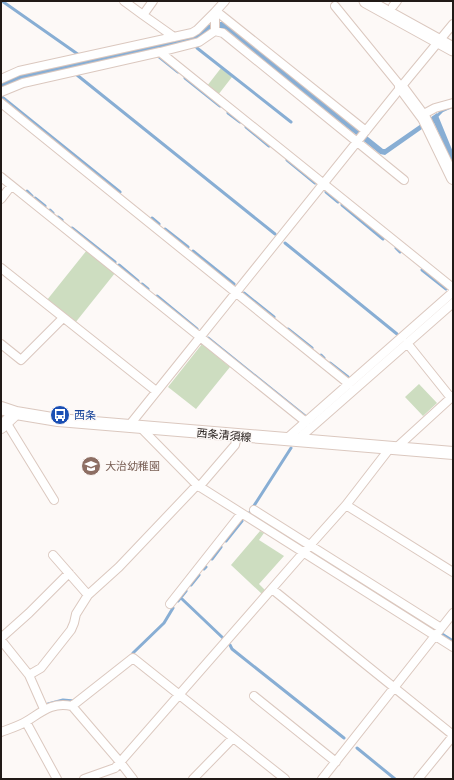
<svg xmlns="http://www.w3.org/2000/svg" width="454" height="780" font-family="'Titillium Web','Noto Sans JP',sans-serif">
	<rect width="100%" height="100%" fill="#fdf9f7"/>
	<!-- green -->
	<path fill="#cdddc0" d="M221 68 232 77 218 95 207 86Z
		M87 250 115 273 75 323 47 300Z
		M202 344 230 367 196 409 168 387Z
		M419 384 437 403 423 416 405 397Z
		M260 531 264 533 259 540 284 556 259 584 265 590 262 594 231 565Z"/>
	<!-- water -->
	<path fill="#88aed4" d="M209 22H224L383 149H385L437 113 453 152V165L434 123 422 129 385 155 380 154 225 30H209L198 39 1 88V81L20 73 191 35Z"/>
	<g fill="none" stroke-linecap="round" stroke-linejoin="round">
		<!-- stream -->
		<path stroke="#88aed4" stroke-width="3" d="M2 1 79 55
			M197 48 291 122
			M158 56 178 72
			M77 75 275 234
			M185 78 220 106
			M2 97 120 192
			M228 113 240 122
			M436 117 442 111 451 107
			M246 127 269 146
			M287 160 315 183
			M27 191 32 196
			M326 192 338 202
			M35 198 45 206
			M342 205 383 239
			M50 210 53 213
			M58 217 62 220
			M152 218 159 224
			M72 228 115 262
			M165 229 188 247
			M285 243 397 334
			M396 248 400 252
			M193 251 234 284
			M119 265 138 281
			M422 270 446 289
			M142 284 148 289
			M244 293 274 317
			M157 296 197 329
			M448 302 453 298
			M288 329 312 348
			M208 338 305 416
			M321 355 324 358
			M330 363 348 377
			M255 515 250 512 291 448
			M283 533 301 545
			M226 541 242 521
			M313 552 339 569
			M212 559 221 547
			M204 569 206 567
			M346 573 432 628
			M191 585 199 575
			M181 598 223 638
			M178 601 186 591
			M442 634 453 641
			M230 645 232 649 344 738
			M133 653 164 623 173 608
			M48 704 63 700 74 701 75 700
			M357 748 395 779"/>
		<defs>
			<path id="street" d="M124 1 143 15 153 1
				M335 6 401 87
				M393 6 397 1
				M216 11 366 131
				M143 15 174 37
				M215 31V12L225 1
				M160 52 199 42 215 31 223 33 404 180
				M1 79 19 71 192 33 197 30 215 12
				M1 92 23 83 160 52 453 288
				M1 103 349 384
				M422 115 435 108 453 103
				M1 177 306 422
				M1 199 11 186
				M1 268 156 391
				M407 343 451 398
				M1 344 21 360 63 318
				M6 422 54 500
				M128 427 401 87 453 24
				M141 428 197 485 453 647
				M285 440 453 292
				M296 441 453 303
				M396 448 453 396
				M199 487 235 445 237 436
				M346 505 453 572
				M254 510 441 628
				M53 555 88 595
				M272 589 453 735
				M170 604 241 514
				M1 638 29 613 69 573
				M1 640 29 675 44 709
				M29 675 41 668 71 630 74 623 76 614 88 595 119 567 197 485
				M254 696 336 762
				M72 706 133 658 285 779
				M26 722 57 779
				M1 732C9 729 19 726 27 721 43 711 52 702 72 706L120 762 133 779
				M84 779 115 768 304 552 346 505 390 448
				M193 779 233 738
				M322 779 453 613
				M418 779 453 736"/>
			<path id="secondary" d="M401 87 424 118 453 178
				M1 408 16 413 58 420 453 453
				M1 427 16 413"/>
			<path id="primary" d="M366 1 453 49"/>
		</defs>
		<!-- street casing -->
		<use href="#street" stroke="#dbc8bf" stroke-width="10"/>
		<!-- secondary casing -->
		<use href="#secondary" stroke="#dbc8bf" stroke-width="14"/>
		<!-- primary casing -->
		<use href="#primary" stroke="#dbc8bf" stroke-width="15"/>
		<!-- street -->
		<use href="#street" stroke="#fff" stroke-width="8"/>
		<!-- secondary -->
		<use href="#secondary" stroke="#fff" stroke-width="12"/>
		<!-- primary -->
		<use href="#primary" stroke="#fff" stroke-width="13"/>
	</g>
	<!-- icons -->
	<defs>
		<symbol id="bus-disc" viewBox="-11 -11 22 22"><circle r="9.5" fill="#1a4fb4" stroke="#fdf9f7"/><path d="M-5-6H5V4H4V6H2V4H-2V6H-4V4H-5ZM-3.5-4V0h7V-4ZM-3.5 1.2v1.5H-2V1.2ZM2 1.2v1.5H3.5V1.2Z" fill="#fff"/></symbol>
		<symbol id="school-disc" viewBox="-11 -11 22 22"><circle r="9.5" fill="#8d6e63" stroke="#fdf9f7"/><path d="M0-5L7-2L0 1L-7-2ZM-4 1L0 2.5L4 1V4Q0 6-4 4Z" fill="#fff"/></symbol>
	</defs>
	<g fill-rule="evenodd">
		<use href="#bus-disc" x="49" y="404" width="22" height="22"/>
		<use href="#school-disc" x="80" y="455" width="22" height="22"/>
	</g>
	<g text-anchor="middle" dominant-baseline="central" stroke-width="3" stroke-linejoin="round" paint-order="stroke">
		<!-- transit labels -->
		<g font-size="11" fill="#164399" stroke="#fdf9f7" text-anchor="start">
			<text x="74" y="415">西条</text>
		</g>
		<!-- street labels -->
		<g font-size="11" fill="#211a17" stroke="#fdf9f7">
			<text transform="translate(224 435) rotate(5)">西条清須線</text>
		</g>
		<!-- education labels -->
		<g font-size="11" fill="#785e54" stroke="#fdf9f7" text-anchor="start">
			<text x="105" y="466">大治幼稚園</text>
		</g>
	</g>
	<!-- border -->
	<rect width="454" height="780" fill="none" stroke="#211a17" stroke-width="4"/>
</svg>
